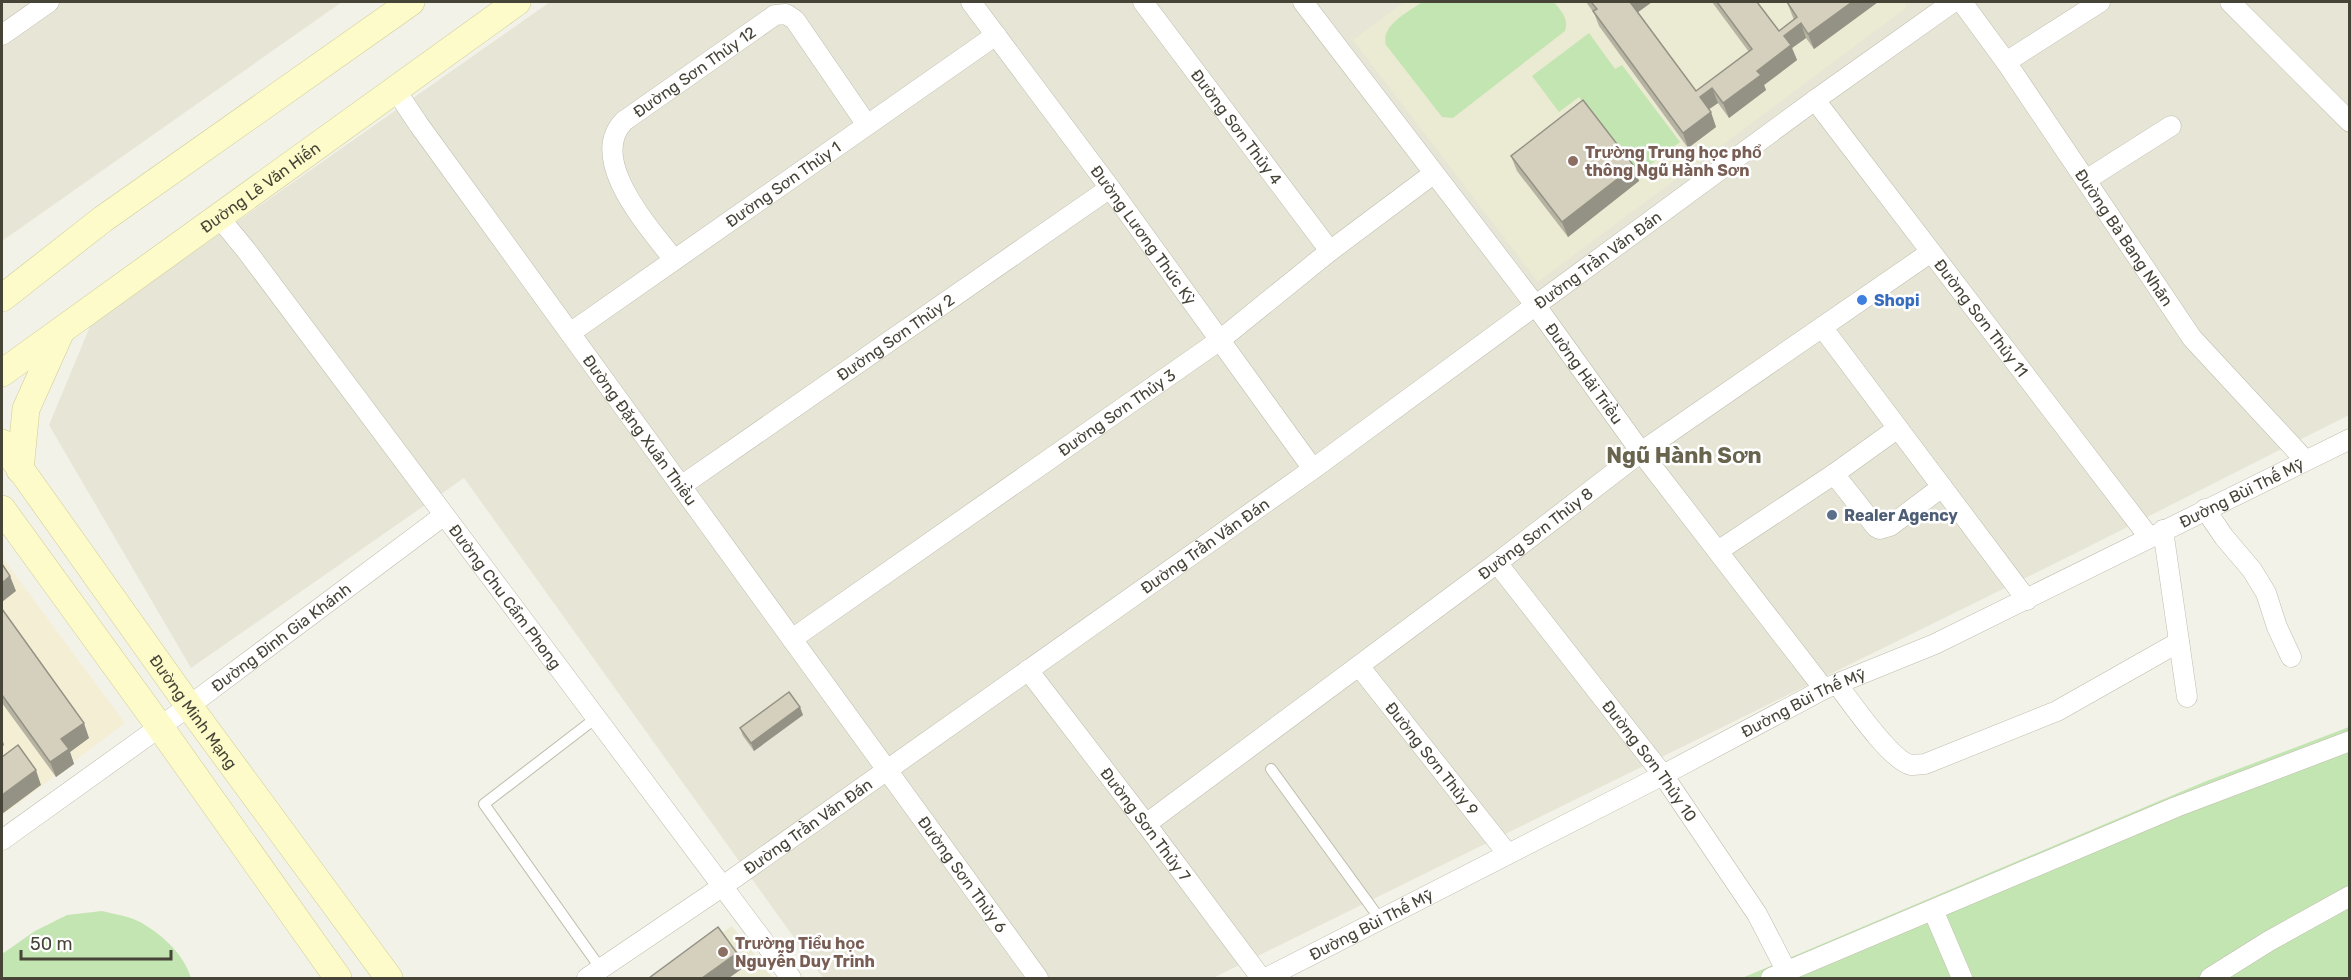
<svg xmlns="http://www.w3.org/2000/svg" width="2351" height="980" font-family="Rubik,sans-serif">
	<rect width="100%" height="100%" fill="#f3f2e8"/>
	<!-- residential -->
	<path fill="#e7e5d6" d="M2 2H342L2 241Z
		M550 2H2349V415L2080 551 1213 978H823L464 478 191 668 49 425 91 324Z"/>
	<!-- commercial -->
	<path fill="#f4eed4" d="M2 557 125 723 2 816Z"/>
	<!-- education -->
	<path fill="#ebead2" d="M1404 2H1906L1905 9 1538 282 1353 40Z
		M732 926 773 978H657Z"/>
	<!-- green -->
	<path fill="#c3e5b2" d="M1422 2H1554C1561 11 1569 18 1565 31L1453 118 1442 117 1386 45C1380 25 1409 12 1422 2Z
		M1589 33 1615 69 1622 65 1680 142 1637 175 1579 97 1559 112 1532 76Z
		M2349 727V978H1742L2204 782Z
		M102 911C114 914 128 916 138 921 161 933 184 954 191 978H2V954L35 931 67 915Z"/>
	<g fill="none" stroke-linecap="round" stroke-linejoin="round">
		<defs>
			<path id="lane" d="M596 718 484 804 601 969
				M1271 769 1380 919"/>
			<g id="street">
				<path id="s1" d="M971 2 1110 188 1313 469"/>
				<path id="s2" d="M1143 2 1330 251"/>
				<path id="s3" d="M1303 2 1536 306 1641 452 1824 689"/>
				<path id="s4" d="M1962 2 2006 62 2192 338 2305 460"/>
				<path d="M2230 2 2350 122"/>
				<path d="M2 35 49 2"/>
				<path d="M2006 62 2100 2"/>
				<path id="s5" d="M395 89 419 125 1038 978"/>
				<path id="s6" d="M1815 100 2149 537"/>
				<path d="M2086 180 2171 126"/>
				<path id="s7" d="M218 216 246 250 791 978"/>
				<path id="s8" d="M674 260C651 229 586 160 624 121L775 15 786 14 795 20 867 125"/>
				<path d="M1822 327 2027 600"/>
				<path id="s9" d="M570 333 996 35"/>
				<path d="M1834 474 1876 527 1880 529 1890 526 1942 487"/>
				<path id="s10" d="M681 486 1110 188"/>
				<path d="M2205 509 2224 537 2252 570 2266 593 2277 627 2291 657"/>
				<path d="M2163 530 2187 697"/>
				<path d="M1718 551 1834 474 1898 428"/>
				<path id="s11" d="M1497 563 1663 775 1757 914 1787 972"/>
				<path id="s12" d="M792 639 1220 340 1330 251 1433 174"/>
				<path id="s13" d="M1359 666 1507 853"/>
				<path id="s14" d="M1028 670 1146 824 1261 978"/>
				<path d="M1837 684C1850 701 1891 761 1911 765 1915 765 1921 764 1925 764L2057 711 2179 642"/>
				<path id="s15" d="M1146 824 1497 563 1641 452 1931 252"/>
				<path id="s16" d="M2 840 189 706 443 516"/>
				<path d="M1933 910 1962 978"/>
				<path id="s17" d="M587 978 723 886 1313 469 1815 100 1953 2"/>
				<path id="s18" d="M1266 978 1663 775 1824 689 1935 644 2350 439"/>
				<path d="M1771 978 2176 807 2350 741"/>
				<path d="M2210 978 2269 941 2350 896"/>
			</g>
			<g id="secondary">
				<path d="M2 298 103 219 411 2"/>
				<path id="s19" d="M2 373 517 2"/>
				<path id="s20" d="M2 443 189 706 389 978"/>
				<path d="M20 470 26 409 61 331"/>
				<path d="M2 509 160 727 338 978"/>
			</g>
		</defs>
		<!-- lane casing -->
		<use href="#lane" stroke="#bebcab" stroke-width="12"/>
		<!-- street casing -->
		<use href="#street" stroke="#bebcab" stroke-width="21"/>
		<!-- secondary casing -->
		<use href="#secondary" stroke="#cecc97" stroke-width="28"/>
		<!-- lane -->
		<use href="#lane" stroke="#fff" stroke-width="10"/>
		<!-- street -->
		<use href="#street" stroke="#fff" stroke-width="20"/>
		<!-- secondary -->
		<use href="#secondary" stroke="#fcfbc9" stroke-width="27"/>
	</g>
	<!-- wall -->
	<path fill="#b6b3a3" d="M1586 2H1652L1638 12 1696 91 1749 52 1712 2H1757L1779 31 1794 20 1787 2H1878L1814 49 1806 38 1792 48 1797 60 1764 85 1766 90 1729 118 1718 103 1709 109 1716 127 1688 148 1599 26 1594 13Z
		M1511 156 1634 166 1639 181 1568 237 1517 171Z
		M2 609 89 738 70 752 74 764 56 777 2 703Z
		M803 715 754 751 743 736 740 728Z"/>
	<!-- shaded-wall -->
	<path fill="#949284" d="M1630 2H1652L1634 15Z
		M1852 2H1878L1814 49 1808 34Z
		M1801 23 1806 38 1792 48 1797 60 1764 85 1766 90 1729 118 1723 103 1757 71 1784 36Z
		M1712 88 1718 103 1705 112 1700 97Z
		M1711 112 1716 127 1688 148 1683 133Z
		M1634 166 1639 181 1568 237 1562 222Z
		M10 576 16 591 2 602V583Z
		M800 707 803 715 754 751 751 743Z
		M84 723 89 738 70 752 74 764 56 777 50 762 61 739Z
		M2 738 4 745 2 747Z
		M36 770 41 785 2 814V795Z
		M737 953 743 968 729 978H702Z"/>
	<!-- building -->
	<path fill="#d4d0bd" stroke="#949284" stroke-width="1.5" d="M1591 2H1630L1696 91 1752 49 1717 2H1757L1779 31 1797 17 1787 2H1852L1808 34 1801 23 1784 36 1791 45 1757 71 1761 75 1723 103 1712 88 1700 97 1711 112 1683 133 1593 11 1597 9Z
		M1583 100 1634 166 1562 222 1511 156Z
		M2 564 10 576 2 583Z
		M2 609 84 723 61 739 69 749 50 762 2 695Z
		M789 692 800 707 751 743 740 728Z
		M18 745 36 770 2 795V757Z
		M718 927 737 953 702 978H649Z"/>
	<!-- markers -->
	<g fill="#8d6e63" stroke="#fff" stroke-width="2">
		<circle cx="1573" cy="161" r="6"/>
		<circle cx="723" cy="952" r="6"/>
	</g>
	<circle fill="#3f7fe0" stroke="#fff" stroke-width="2" cx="1862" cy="300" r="6"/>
	<circle fill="#5c6f8a" stroke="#fff" stroke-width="2" cx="1832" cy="515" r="6"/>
	<g text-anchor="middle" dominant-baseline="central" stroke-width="5" stroke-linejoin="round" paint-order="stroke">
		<!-- street labels -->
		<g font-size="16" fill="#464337" stroke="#fff">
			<text stroke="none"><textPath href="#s8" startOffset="246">Đường Sơn Thủy 12</textPath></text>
			<text stroke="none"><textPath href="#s2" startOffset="156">Đường Sơn Thủy 4</textPath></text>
			<text stroke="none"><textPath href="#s9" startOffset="260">Đường Sơn Thủy 1</textPath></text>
			<text stroke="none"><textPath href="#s19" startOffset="318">Đường Lê Văn Hiến</textPath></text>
			<text stroke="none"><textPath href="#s1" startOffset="290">Đường Lương Thúc Kỳ</textPath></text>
			<text stroke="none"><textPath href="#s4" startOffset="286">Đường Bà Bang Nhãn</textPath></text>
			<text stroke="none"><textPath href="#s17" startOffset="1240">Đường Trần Văn Đán</textPath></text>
			<text stroke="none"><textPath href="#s6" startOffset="274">Đường Sơn Thủy 11</textPath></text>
			<text stroke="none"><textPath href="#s10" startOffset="261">Đường Sơn Thủy 2</textPath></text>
			<text stroke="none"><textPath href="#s3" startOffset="466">Đường Hải Triều</textPath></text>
			<text stroke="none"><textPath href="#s12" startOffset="396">Đường Sơn Thủy 3</textPath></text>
			<text stroke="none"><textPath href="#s5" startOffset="420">Đường Đặng Xuân Thiều</textPath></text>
			<text stroke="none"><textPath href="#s18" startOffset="1090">Đường Bùi Thế Mỹ</textPath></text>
			<text stroke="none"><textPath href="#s15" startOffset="486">Đường Sơn Thủy 8</textPath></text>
			<text stroke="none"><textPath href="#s17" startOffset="754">Đường Trần Văn Đán</textPath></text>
			<text stroke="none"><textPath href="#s7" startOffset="477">Đường Chu Cẩm Phong</textPath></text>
			<text stroke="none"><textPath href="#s16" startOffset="345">Đường Đinh Gia Khánh</textPath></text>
			<text stroke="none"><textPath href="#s18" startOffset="604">Đường Bùi Thế Mỹ</textPath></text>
			<text stroke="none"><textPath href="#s20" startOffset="330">Đường Minh Mạng</textPath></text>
			<text stroke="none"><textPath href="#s13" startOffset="118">Đường Sơn Thủy 9</textPath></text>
			<text stroke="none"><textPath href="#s11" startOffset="250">Đường Sơn Thủy 10</textPath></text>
			<text stroke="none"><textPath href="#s14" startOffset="194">Đường Sơn Thủy 7</textPath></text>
			<text stroke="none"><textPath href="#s17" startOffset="268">Đường Trần Văn Đán</textPath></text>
			<text stroke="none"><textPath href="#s5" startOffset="969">Đường Sơn Thủy 6</textPath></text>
			<text stroke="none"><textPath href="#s18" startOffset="118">Đường Bùi Thế Mỹ</textPath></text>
		</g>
		<!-- education labels -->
		<g font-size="16" font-weight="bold" fill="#785e54" stroke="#fff" text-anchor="start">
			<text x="1585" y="152">Trường Trung học phổ<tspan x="1585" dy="18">thông Ngũ Hành Sơn</tspan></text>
			<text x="735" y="943">Trường Tiểu học<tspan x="735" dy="18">Nguyễn Duy Trinh</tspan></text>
		</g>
		<!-- shop labels -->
		<g font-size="16" font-weight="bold" fill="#366cbe" stroke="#fff" text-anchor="start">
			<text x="1874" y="300">Shopi</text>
		</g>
		<!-- service labels -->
		<g font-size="16" font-weight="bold" fill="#4e5e75" stroke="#fff" text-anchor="start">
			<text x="1844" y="515">Realer Agency</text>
		</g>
		<!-- district labels -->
		<g font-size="22" font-weight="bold" fill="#68644e" stroke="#fff">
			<text x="1684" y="455">Ngũ Hành Sơn</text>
		</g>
	</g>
	<!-- border -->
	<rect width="2351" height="980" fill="none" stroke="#464337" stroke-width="6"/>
	<!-- scale -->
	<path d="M21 950v9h150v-9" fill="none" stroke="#464337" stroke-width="3"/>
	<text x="30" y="950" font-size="18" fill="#464337" stroke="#ffffff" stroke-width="4.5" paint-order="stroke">50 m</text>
</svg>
